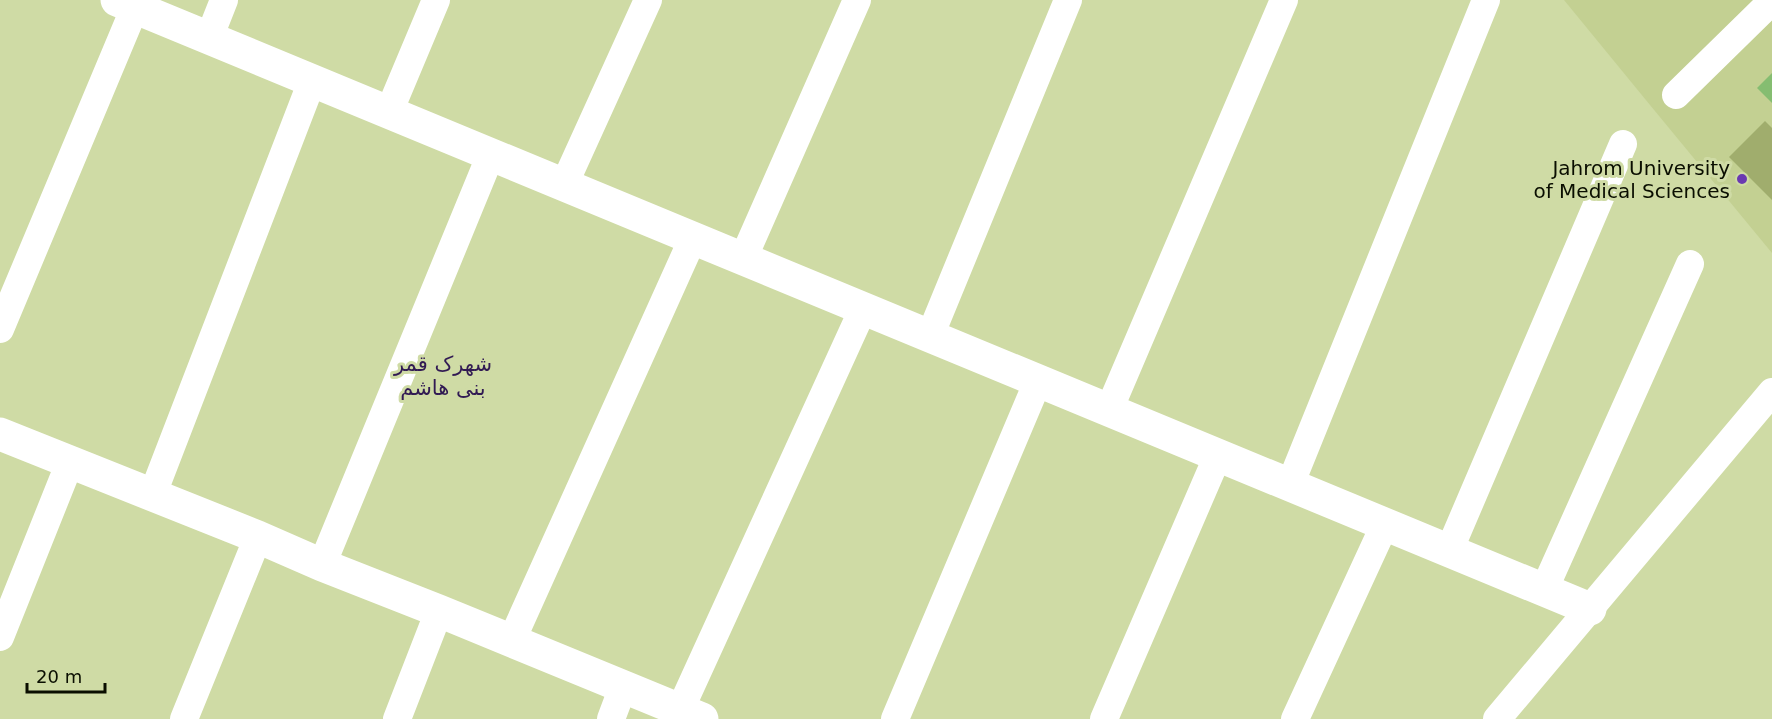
<svg xmlns="http://www.w3.org/2000/svg" width="1772" height="719" font-family="'DejaVu Sans',Vazirmatn,sans-serif">
	<rect width="100%" height="100%" fill="#cfdba5"/>
	<!-- built -->
	<path fill="#c3d092" d="M1564 0H1772V253L1650 105Z"/>
	<!-- green -->
	<path fill="#a0ad6d" d="M1765 121 1772 128V200L1729 157Z"/>
	<!-- building -->
	<path fill="#85bd71" d="M1772 73V103L1757 88Z"/>
	<g fill="none" stroke-linecap="round" stroke-linejoin="round">
		<!-- minor -->
		<path stroke="#fff" stroke-width="28" d="M209 38 224 0
			M1676 95 1772 1
			M389 112 436 0
			M564 185 648 0
			M743 259 857 0
			M0 329 135 7
			M930 336 1068 0
			M1109 410 1284 0
			M1290 485 1486 0
			M152 496 312 81
			M1449 551 1623 144
			M322 565 491 154
			M1544 590 1690 264
			M0 637 70 462
			M511 642 693 238
			M680 710 863 309
			M184 719 258 537
			M397 719 439 611
			M611 719 623 687
			M895 719 1038 381
			M1104 719 1218 455
			M1295 719 1385 524
			M1497 719 1772 392"/>
		<!-- tertiary -->
		<path stroke="#fff" stroke-width="33" d="M117 0 1590 609
			M0 434 258 537 322 565 439 611 702 719"/>
	</g>
	<!-- markers -->
	<circle fill="#6a39b1" stroke="#cfdba5" stroke-width="2" cx="1742" cy="179" r="6"/>
	<g text-anchor="middle" dominant-baseline="central" stroke-width="6" stroke-linejoin="round" paint-order="stroke">
		<!-- poi labels -->
		<g font-size="20" fill="#0a0e00" stroke="#cfdba5" text-anchor="end">
			<text x="1730" y="168">Jahrom University<tspan x="1730" dy="23">of Medical Sciences</tspan></text>
		</g>
		<!-- neighbourhood labels -->
		<g font-size="21" fill="#311a53" stroke="#cfdba5">
			<text x="443" y="364">شهرک قمر<tspan x="443" dy="24">بنی هاشم</tspan></text>
		</g>
	</g>
	<!-- scale -->
	<path d="M27 683v9h78v-9" fill="none" stroke="#0a0e00" stroke-width="3"/>
	<text x="36" y="683" font-size="18" fill="#0a0e00" stroke="#cfdba5" stroke-width="4.5" paint-order="stroke">20 m</text>
</svg>
